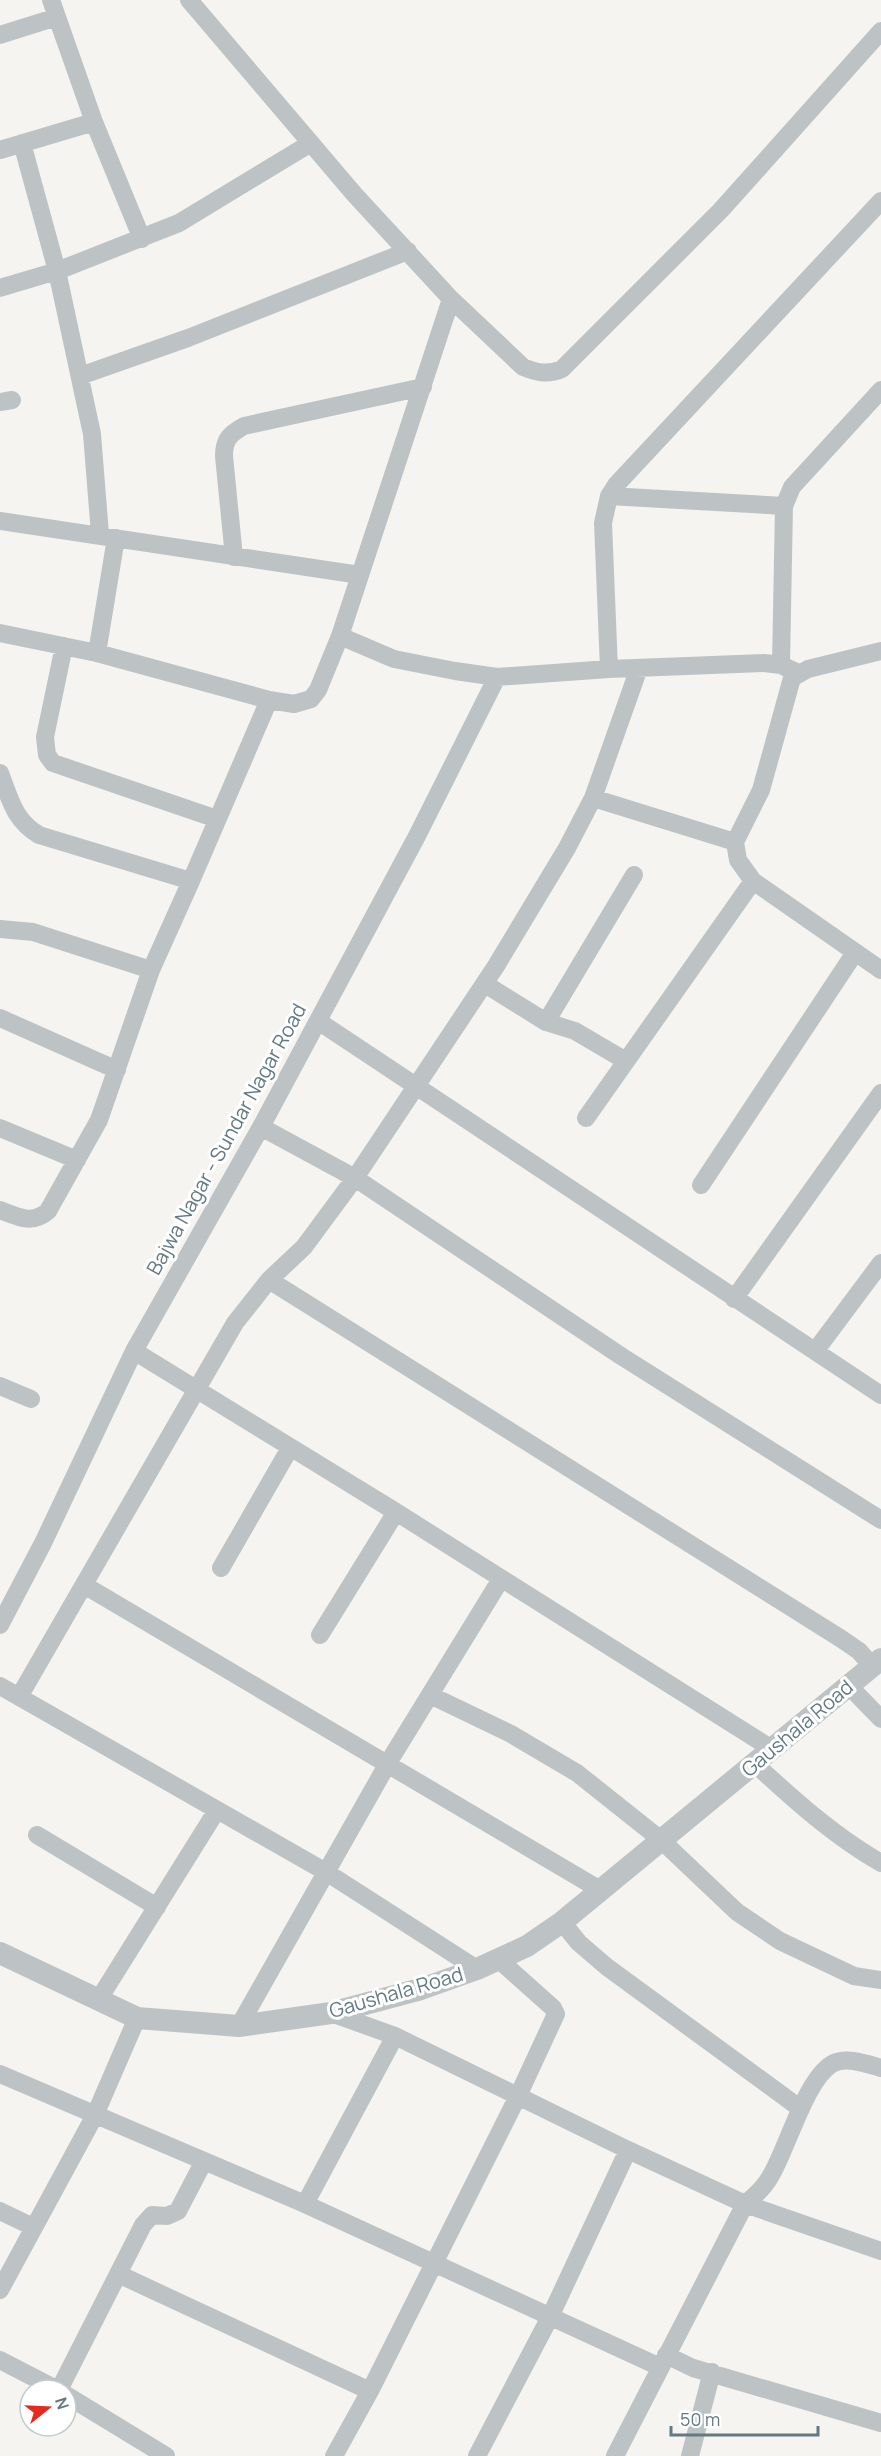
<svg xmlns="http://www.w3.org/2000/svg" width="881" height="2456" font-family="Manrope,sans-serif">
	<rect width="100%" height="100%" fill="#f5f4f0"/>
	<g fill="none" stroke-linecap="round" stroke-linejoin="round">
		<!-- minor -->
		<path stroke="#bdc3c5" stroke-width="18" d="M51 0 94 122 142 239
			M189 0 355 195 451 299 523 367C538 373 548 375 562 369L721 210 881 31
			M0 35 57 17
			M22 143 57 271 92 434 100 534
			M0 150 94 122
			M0 288 57 271 179 223 311 143
			M80 376 188 338 408 251
			M0 402 12 400
			M609 496 784 506
			M0 521 360 575
			M234 557 224 456C224 439 230 434 244 426L423 387
			M0 633 97 653 269 700 294 704 311 699 318 690 340 636 451 299
			M340 636 394 659 455 671 497 677 609 669 764 663 781 665 798 673
			M64 646 45 737 47 755 53 763 217 819
			M881 651 808 669 792 678 761 790 735 842 738 860 753 881 881 970
			M97 653 116 538
			M781 665 784 506 792 487 881 390
			M609 669 603 523 609 496 616 485 881 201
			M0 773C10 799 14 820 39 835L191 881 269 700
			M593 798 735 842
			M0 929 33 932 151 970
			M485 984 546 1022 575 1031 626 1061
			M0 1018 117 1070
			M318 1021 881 1395
			M546 1022 634 875
			M586 1118 753 881
			M261 1127 355 1178 621 1356 881 1520
			M0 1128 77 1160
			M701 1185 854 954
			M0 1210C18 1217 32 1225 48 1211L99 1120 151 970 191 881
			M269 1280 840 1638 859 1651 872 1666
			M734 1299 881 1093
			M816 1350 881 1263
			M134 1351 396 1512 772 1749
			M0 1386 31 1399
			M221 1568 290 1448
			M84 1585 602 1891
			M0 1625 43 1543 134 1351 261 1127 417 836 497 677
			M320 1635 396 1512
			M848 1685 881 1719
			M0 1686 326 1872 477 1969
			M430 1695 511 1734 577 1773 660 1839 737 1912 780 1941 854 1976 881 1980
			M19 1697 235 1323 269 1280 304 1247 355 1178 496 966 567 848 593 798 639 668
			M754 1763C794 1800 834 1836 881 1863
			M37 1835 157 1907
			M562 1922 579 1943 607 1967 801 2109
			M99 1999 217 1810
			M331 2013 395 2036 628 2150 745 2204 615 2456
			M239 2026 388 1763 501 1579
			M395 2036 305 2204 660 2367
			M881 2068C867 2064 846 2056 832 2064 805 2080 787 2150 770 2177 764 2188 755 2196 745 2204L881 2251
			M0 2074 305 2204
			M0 2211 33 2227
			M118 2274 370 2391
			M0 2290 95 2115 137 2018
			M666 2355 693 2368 881 2423
			M0 2360 58 2390
			M59 2390 143 2225 152 2215 167 2216 178 2211 204 2161
			M66 2395 166 2456
			M334 2456 370 2391 518 2096 556 2014 553 2008 498 1959
			M477 2456 550 2317 628 2150
			M690 2456 712 2372"/>
		<!-- tertiary -->
		<path stroke="#bdc3c5" stroke-width="22" d="M0 1953 137 2018 239 2026 331 2013 421 1989 477 1969 527 1946 562 1922 881 1659"/>
	</g>
	<g text-anchor="middle" dominant-baseline="central" stroke-width="6" stroke-linejoin="round" paint-order="stroke">
		<!-- street labels -->
		<g font-size="20" fill="#637a82" stroke="#fff">
			<text transform="translate(226 1139) rotate(-61)">Bajwa Nagar - Sundar Nagar Road</text>
			<text transform="translate(797 1728) rotate(-40)">Gaushala Road</text>
			<text transform="translate(396 1992) rotate(-16)">Gaushala Road</text>
		</g>
	</g>
	<!-- north arrow -->
	<g transform="translate(48 2408) rotate(72)"><circle r="28" fill="#ffffff" stroke="#c1cacd" stroke-width="1.5"/>
	<path d="M0-4.5L10 22L0 15L-10 22Z" fill="#e52a20"/>
	<text y="-9" font-size="16" font-weight="bold" text-anchor="middle" fill="#637a82">N</text>
	</g>
	<!-- scale -->
	<path d="M671 2426v9h147v-9" fill="none" stroke="#637a82" stroke-width="3"/>
	<text x="680" y="2426" font-size="18" fill="#637a82" stroke="#ffffff" stroke-width="4.5" paint-order="stroke">50 m</text>
</svg>
